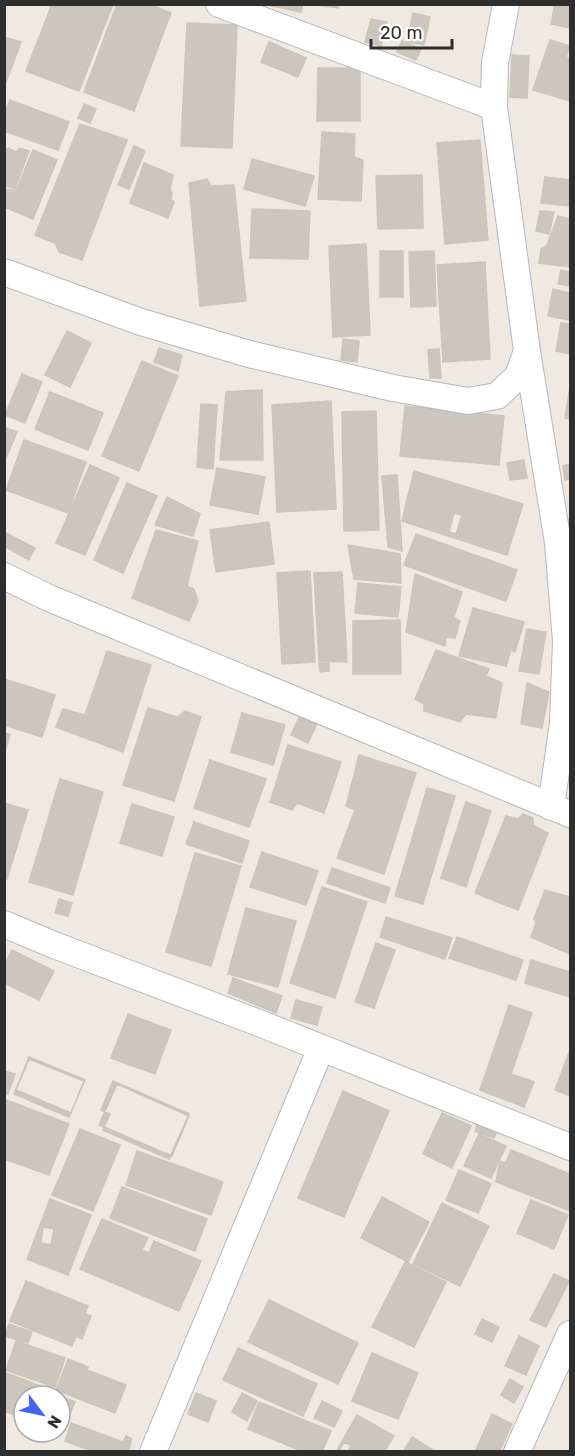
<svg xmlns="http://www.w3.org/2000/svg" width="575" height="1456" font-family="Rubik,sans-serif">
	<rect width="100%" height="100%" fill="#efe9e1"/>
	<!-- building -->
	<path fill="#cbc7bf" stroke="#cbc5ba" stroke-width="1.5" fill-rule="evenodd" d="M52 4H113L79 91 26 71Z
		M117 4H148L171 13 134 111 84 92Z
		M263 4H303L301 12Z
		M309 4H338V8Z
		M555 4H570V28L551 24Z
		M413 13 430 17 424 45 407 42Z
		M371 19 387 22 381 46 365 42Z
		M187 23 237 25 232 148 181 146Z
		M4 37 21 42 5 85H4Z
		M550 40 570 46 566 57 570 59V101L533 90Z
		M402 41 421 49 416 60 397 52Z
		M269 42 306 58 298 77 261 62Z
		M512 55 529 56 527 98 510 97Z
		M318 68H360V121H317Z
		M10 100 69 122 58 150 4 131V114Z
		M84 104 96 109 90 123 78 118Z
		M80 124 127 140 82 260 59 252 55 243 35 235Z
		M322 132 355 134 354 157 363 160 361 201 318 199Z
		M480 140 488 240 445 244 437 143Z
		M134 146 145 151 129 189 118 185Z
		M8 148 16 152 19 148 29 151 15 189 4 185V153Z
		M33 150 57 160 33 219 4 207V189L16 191Z
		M252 159 314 176 305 206 244 189Z
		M144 163 173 175 170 190 172 193 171 199 174 202 168 218 130 203Z
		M422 175 423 228 378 229 376 176Z
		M545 177 570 180V206L541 203Z
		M207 179 211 186 234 185 246 301 200 306 189 183Z
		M252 209 310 211 308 259 250 258Z
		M540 211 554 212 549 234 536 231Z
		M558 216 570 219V267L539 263 541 249 547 245Z
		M366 244 370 335 333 337 329 246Z
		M380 251H403V297H380Z
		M434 251 436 306 411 307 409 252Z
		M485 262 490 359 443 362 437 265Z
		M561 270 570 272V286L558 284Z
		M553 289 570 293V320L548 316Z
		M561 323 570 324V354L556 351Z
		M67 331 91 343 70 387 45 375Z
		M343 339 359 341 357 362 341 360Z
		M159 348 182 355 178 371 154 362Z
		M439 349 441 378H430L428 350Z
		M142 361 178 376 139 471 102 456Z
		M22 374 42 382 25 423 5 415Z
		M570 387V419L565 418Z
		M262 390 263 460H220L226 392Z
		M50 392 103 413 88 450 35 429Z
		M331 401 336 509 277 512 272 405Z
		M201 404 217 405 213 469 197 467Z
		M405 406 504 416 499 465 400 456Z
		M376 411 379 530 344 531 342 412Z
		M4 427 17 432 6 458H4Z
		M24 440 86 462 68 513 6 490Z
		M524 460 527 478 510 480 507 463Z
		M570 464V479L565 480 563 466Z
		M90 465 119 478 85 555 56 543Z
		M217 468 265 477 258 514 210 505Z
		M414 471 523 504 507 555 402 521ZM454 513 462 515 456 534 449 532Z
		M397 475 402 551 388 547 382 476Z
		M127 483 157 496 123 573 94 560Z
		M167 497 200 514 193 536 155 525Z
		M570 519V543L567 520Z
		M269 522 274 564 216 572 210 530Z
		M156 530 198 541 187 586 194 589 198 601 189 621 132 598Z
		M4 532 35 548 29 560 4 546Z
		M416 534 517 570 506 601 404 565Z
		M348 545 400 554 401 583 354 579Z
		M310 571 315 662 282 664 277 573Z
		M342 572 347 662 319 661 314 573Z
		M415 574 462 592 454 617 460 621 455 638 446 637 445 646 406 632Z
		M358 583 401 587 398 617 355 613Z
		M473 608 524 622 515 652 511 650 506 666 459 656Z
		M400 620 401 674H353V621Z
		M527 629 546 632 539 674 519 671Z
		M436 650 489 669 486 676 502 683 496 718 466 714 460 722 424 711V704L415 699Z
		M107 651 151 665 123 752 56 727 63 709 85 715Z
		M319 663H329V671L320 672Z
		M4 679 55 695 42 737 4 725Z
		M527 683 549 692 542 728 521 724Z
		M148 708 177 717 185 711 201 717 174 801 123 785Z
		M242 713 285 725 273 765 231 752Z
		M301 713 318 721 308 743 291 735Z
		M4 733 10 734 6 749H4Z
		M288 745 341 762 324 813 297 803 292 810 270 802Z
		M359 755 416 773 384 874 337 858 355 810 346 806Z
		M210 760 266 779 249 827 194 808Z
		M60 779 103 792 73 895 29 882Z
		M427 788 455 796 423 904 395 896Z
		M466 802 491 811 466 887 441 878Z
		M4 803 28 810 7 879 4 878Z
		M132 804 174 817 162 856 120 843Z
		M523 814 533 818V825L548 833 518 910 475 893 506 816 518 819Z
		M194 822 249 841 242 863 186 844Z
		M262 852 318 871 306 905 250 887Z
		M195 853 241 866 211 966 166 952Z
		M332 868 390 888 385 903 327 883Z
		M322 887 367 902 335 998 290 983Z
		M545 890 570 897V954L531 937 536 923 534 919Z
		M59 899 72 903 68 916 55 913Z
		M246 908 296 921 278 987 228 974Z
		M386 917 452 938 445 959 380 937Z
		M457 937 523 960 516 980 449 958Z
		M376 943 395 950 374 1008 355 1002Z
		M12 950 54 971 39 1000 4 983V966Z
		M531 960 570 972V997L525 983Z
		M233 978 282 996 276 1013 228 993Z
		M296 1000 322 1007 317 1025 291 1018Z
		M509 1005 532 1013 511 1074 534 1082 524 1107 480 1090Z
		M128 1014 171 1030 155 1074 111 1058Z
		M570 1050V1096L555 1090Z
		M29 1057 85 1080 69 1117 14 1094Z
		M29 1059 84 1081 71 1113 16 1090Z
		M4 1071 15 1074 8 1094 4 1093Z
		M113 1081 189 1114 169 1159 103 1130 110 1114 101 1110Z
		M117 1084 189 1116 172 1156 99 1125Z
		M343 1091 389 1111 344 1217 298 1198Z
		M4 1099 69 1124 49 1175 4 1159Z
		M442 1113 471 1126 452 1168 423 1154Z
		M477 1124 497 1131 494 1138 475 1131Z
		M80 1129 120 1145 93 1211 52 1195Z
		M479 1134 506 1146 491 1178 464 1166Z
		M511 1150 570 1174V1211L496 1182 500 1161 506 1163Z
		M137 1151 223 1182 211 1215 126 1185Z
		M459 1170 491 1184 478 1213 446 1200Z
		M122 1187 207 1219 195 1251 110 1218Z
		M382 1197 429 1222 408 1262 361 1238Z
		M50 1199 91 1215 68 1275 27 1259ZM43 1227 54 1229 51 1245 41 1243Z
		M531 1200 568 1215 554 1249 517 1233Z
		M442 1203 489 1226 460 1286 413 1264Z
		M102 1219 148 1238 142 1250 149 1253 154 1241 201 1261 179 1311 80 1269Z
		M405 1262 446 1282 414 1347 372 1327Z
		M554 1274 569 1281 546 1327 530 1320Z
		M26 1281 88 1306 85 1314 91 1316 82 1339 76 1336 72 1346 10 1321Z
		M269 1300 358 1343 338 1384 248 1342Z
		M482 1319 499 1327 492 1342 475 1334Z
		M9 1324 32 1332 28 1343 5 1336Z
		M519 1336 539 1346 526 1375 505 1366Z
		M16 1341 65 1358 55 1387 6 1370Z
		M238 1348 317 1384 303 1416 223 1380Z
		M372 1353 418 1373 398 1419 352 1401Z
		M68 1359 88 1367 87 1370 126 1385 115 1413 56 1390Z
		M4 1372 43 1387 40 1396H24V1419L4 1411Z
		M510 1379 523 1387 514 1403 501 1395Z
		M46 1390 75 1402 64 1428 60 1427V1396H44Z
		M196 1393 216 1401 208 1422 188 1414Z
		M242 1393 257 1401 247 1421 232 1412Z
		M322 1401 342 1411 334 1427 314 1418Z
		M259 1402 331 1431 322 1452H304L248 1429Z
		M492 1414 512 1424 499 1452H475Z
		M357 1415 394 1436 384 1452H348L351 1445 344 1442 339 1452H336Z
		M71 1423 123 1442 126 1436 132 1439 128 1452H94L65 1441Z
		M412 1437 436 1452H403Z"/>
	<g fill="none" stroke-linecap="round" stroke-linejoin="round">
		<defs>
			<path id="minor" d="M219 4 494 107
				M506 4 495 63 494 107 527 351 558 543 566 641 563 723 551 807
				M4 272 141 322 249 354 393 388 468 401 497 396 518 376 527 351
				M4 576 49 598 570 814
				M4 924 54 945 259 1023 570 1147
				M153 1452 321 1048
				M517 1452 570 1334"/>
		</defs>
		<!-- minor casing -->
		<use href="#minor" stroke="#b4b7c1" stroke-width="28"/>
		<!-- minor -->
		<use href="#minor" stroke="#fff" stroke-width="26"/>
	</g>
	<!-- border -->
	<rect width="575" height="1456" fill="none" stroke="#2e2e2e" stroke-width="12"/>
	<!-- north arrow -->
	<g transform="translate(42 1414) rotate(122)"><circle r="28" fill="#ffffff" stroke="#ababab" stroke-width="1.5"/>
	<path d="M0-4.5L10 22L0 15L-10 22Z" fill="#4264fb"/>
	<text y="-9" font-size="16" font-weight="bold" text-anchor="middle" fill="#2e2e2e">N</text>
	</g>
	<!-- scale -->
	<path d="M371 39v9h81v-9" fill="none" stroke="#2e2e2e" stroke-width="3"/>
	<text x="380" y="39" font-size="18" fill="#2e2e2e" stroke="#ffffff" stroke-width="4.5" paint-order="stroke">20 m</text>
</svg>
